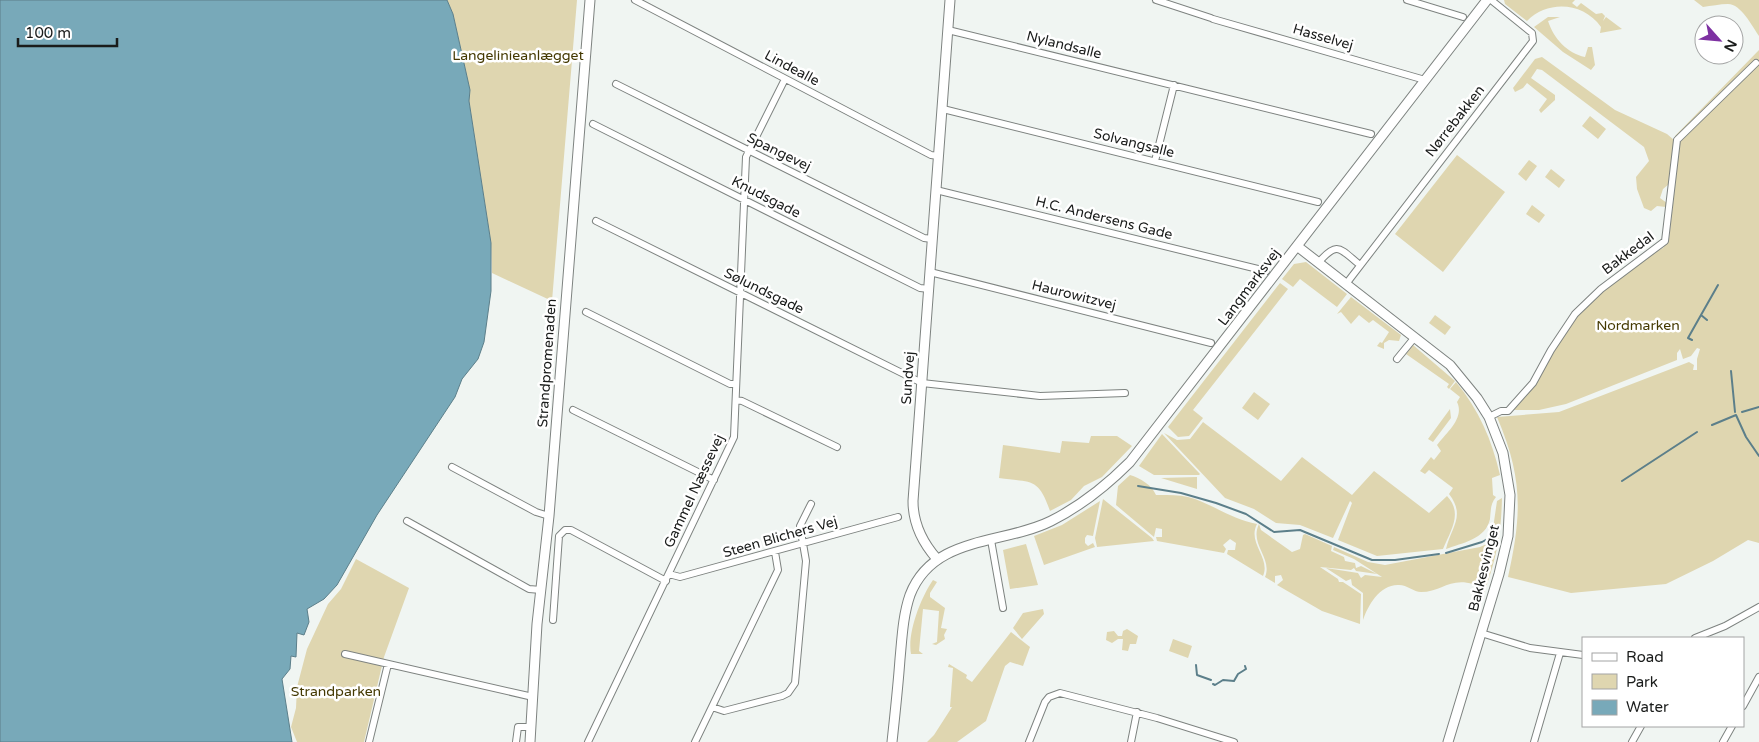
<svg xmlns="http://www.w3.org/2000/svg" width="1759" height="742" font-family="'Varela Round',sans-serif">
	<rect width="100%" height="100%" fill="#f0f5f2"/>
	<!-- green -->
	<path fill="#dfd6b0" d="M447 0H577L552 301 492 273 491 243 469 101 470 90 453 14Z
		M1504 0H1575L1572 3 1577 7 1581 3 1596 14 1602 13 1605 16 1603 21 1606 17 1622 29 1600 33 1601 27C1583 2 1548 0 1527 21L1505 4Z
		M1694 0H1759V36C1752 26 1741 4 1728 4 1720 4 1711 6 1703 7Z
		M1548 17H1560L1548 21C1554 39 1567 53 1585 57L1588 47H1592L1595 65 1591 70 1563 52 1534 27Z
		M1759 50V543L1748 540 1713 561 1666 584 1571 593 1508 577C1522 514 1523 478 1497 417L1559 412 1689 362 1694 365 1693 370H1697V359L1700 349 1697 348 1691 356 1683 359 1680 349 1677 353V360L1566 404 1539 410H1514L1575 318 1589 303 1642 259 1663 248 1669 239 1680 142 1675 136Z
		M1542 57 1615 110 1667 134 1674 140 1669 184 1663 189 1660 198 1667 203 1666 207 1657 206 1651 211 1644 208 1637 189 1636 177 1649 161 1644 147 1542 70 1537 69 1531 78 1555 95V100L1541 113 1539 110 1547 99 1527 83 1523 88 1515 92 1513 88 1535 59Z
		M1590 116 1606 129 1598 139 1582 126Z
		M1457 155 1505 192 1443 272 1395 234Z
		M1529 160 1537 166 1526 181 1518 174Z
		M1551 169 1565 180 1559 188 1545 177Z
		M1532 205 1545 215 1539 223 1526 214Z
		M1306 262 1347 294 1337 307 1300 279 1293 287 1282 279 1294 264Z
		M1280 283 1288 289 1193 410 1203 418 1189 436 1178 437 1168 427Z
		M1351 297 1401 335 1399 341 1389 340 1384 343V349L1377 346 1380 342 1382 343 1389 332 1373 320 1369 323 1359 315 1351 324 1341 312 1337 314Z
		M1435 315 1451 327 1445 335 1429 323Z
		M1413 345 1455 381 1449 389 1447 387 1449 384 1406 354Z
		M1456 382C1479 410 1492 440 1500 475L1492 478 1493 495 1496 497C1490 504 1491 511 1490 519 1486 539 1462 543 1446 549 1451 527 1466 516 1449 494L1453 488 1429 470 1425 474 1420 471 1431 457 1434 460 1441 451 1437 445C1446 433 1465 418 1457 402L1460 397 1450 389Z
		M1254 392 1270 404 1258 420 1242 408Z
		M1450 409 1451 418 1433 442 1428 439Z
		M1203 422 1281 481 1302 457 1352 495 1374 471 1429 513 1447 496C1463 513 1451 530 1443 549L1377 556 1338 540 1352 503 1350 501 1333 538 1300 525 1276 523 1254 509 1225 498 1164 433 1177 440 1190 439Z
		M1162 434 1200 474 1199 475H1154L1139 466Z
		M1091 436H1117L1132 446 1102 477 1084 486 1071 500 1050 511C1038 477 1032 483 999 478L1003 445 1060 453 1062 441 1089 443Z
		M1130 475C1140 478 1152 485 1156 495 1169 495 1182 494 1195 499 1216 507 1235 520 1257 524 1247 543 1271 558 1263 576L1227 554 1228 550H1235L1236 543 1230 539 1223 545 1226 549 1224 553 1157 541 1156 537H1162V529L1156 528 1154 537 1116 505 1118 486Z
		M1197 477V489L1161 478Z
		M1502 498C1501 540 1495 564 1480 604L1473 584C1450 577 1441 592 1421 592 1414 592 1407 585 1399 585 1380 584 1368 605 1363 620V593L1352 585 1351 579 1346 581 1326 568 1358 573 1361 578 1365 575 1382 577 1354 559 1333 550 1334 547 1368 562 1385 565 1480 547 1491 542 1497 501Z
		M1103 499 1152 538 1154 541 1097 547 1095 538Z
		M1100 501 1093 536 1087 535 1085 538V543L1088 546 1093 543 1095 547 1044 565 1034 536 1062 525Z
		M1259 524 1261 530 1292 552 1300 549 1303 535 1305 534 1332 546 1331 551 1344 557 1345 561 1355 563 1356 568 1361 566 1377 574 1356 571 1354 568 1351 570 1320 567 1338 579 1339 582H1343L1361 594 1360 624 1322 611 1277 585 1283 580 1281 575 1275 576V583L1265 577C1273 558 1249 544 1259 524Z
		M1026 544 1038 585 1010 589 1003 550Z
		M356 559 409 588 384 657 364 742H297L291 727 296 708 297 687 307 649 328 604 341 589Z
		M933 580 937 582 930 593V597L945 608 941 628 947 629 944 635 945 639 936 645 932 644 937 642 939 611 923 609 919 651 923 654H911C907 633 921 597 933 580Z
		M1043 609 1044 614 1022 639 1013 628 1023 613Z
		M1127 629 1138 636 1136 644H1130L1128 651 1122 650 1123 639H1118L1112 643 1106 640 1107 632 1114 631 1118 636H1122L1123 631Z
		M1011 632 1030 647 1023 666 1010 662 1005 666 986 721 957 742H927L934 735 952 707H950L953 668 948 667 949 664 967 675 966 678 972 682Z
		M1173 639 1192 646 1188 658 1169 651Z"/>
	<!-- water -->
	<path fill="#78a9b9" stroke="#5c7f8a" d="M0 0H447L453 14 470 90 469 101 491 243V291L484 342 478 359 462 379 455 397 377 515 337 585 324 599 307 609 309 622 304 635 297 633 296 657 291 656 290 669 282 679 292 742H0Z"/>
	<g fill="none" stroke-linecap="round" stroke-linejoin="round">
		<!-- stream -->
		<path stroke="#5c7f8a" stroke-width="2" d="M1701 315 1718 285
			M1692 340 1688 338 1701 315 1707 320
			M1731 371 1735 412
			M1742 412 1759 407
			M1712 425 1736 415 1746 437 1759 456
			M1622 481 1697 432
			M1138 486 1181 493 1216 503 1246 514 1274 532 1300 530 1372 560H1395L1439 554
			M1446 553 1482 542 1491 537
			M1196 665 1197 675 1211 680
			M1213 684 1215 685 1223 680 1234 681 1238 674 1246 669 1245 666"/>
		<defs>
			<path id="street" d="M635 0 931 155 938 156
				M1156 0 1211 18
				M1407 0 1463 17
				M1213 19 1425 80
				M948 30 1371 134
				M616 84 924 238 932 239
				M943 109 1318 202
				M593 124 920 288 929 289
				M1155 161 1174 85
				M936 190 1266 271
				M596 221 922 383 1040 396 1125 393
				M1318 263C1338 240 1340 249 1360 265
				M930 272 1211 343
				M1346 284 1533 41 1532 33 1491 0
				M586 312 730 384H736
				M1397 359 1415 337
				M736 400 742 401 837 447
				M573 410 714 480
				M1489 417 1501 411H1508L1533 383 1551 350 1575 314 1601 289 1665 241 1677 140 1756 63
				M452 467 536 512 549 516
				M407 521 529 589 541 590
				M991 540 1003 608
				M669 574 680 577 898 517
				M553 620 559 536 565 530H571L666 581
				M1481 633 1530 648 1583 655
				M1695 638 1725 626 1759 607
				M345 654 533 697
				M1743 706 1759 677
				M712 707 724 711 782 696 788 693 795 683 806 561 800 526 811 504
				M369 742 388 664
				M516 742 518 727H531
				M588 742 734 437 746 157 785 79
				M695 742 778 570 775 552
				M1029 742 1045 702 1049 697 1060 693 1157 718 1234 742
				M1131 742 1137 712
				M1534 742 1560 653
				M1632 742 1641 726
				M1723 742 1732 726"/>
			<path id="secondary" d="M1297 246 1450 365 1477 398 1489 417 1503 453 1510 495 1508 536 1499 574 1448 742
				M937 559C922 542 913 524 913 501L950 0
				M530 742 537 624 549 516 590 0
				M892 742C895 714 898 687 900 659 902 638 903 615 910 595 933 535 1003 545 1051 521 1081 506 1107 485 1130 462L1487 0"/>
		</defs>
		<!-- street casing -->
		<use href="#street" stroke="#7e8380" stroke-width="8"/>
		<!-- secondary casing -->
		<use href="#secondary" stroke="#7e8380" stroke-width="11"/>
		<!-- street -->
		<use href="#street" stroke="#fff" stroke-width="6"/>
		<!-- secondary -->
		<use href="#secondary" stroke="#fff" stroke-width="9"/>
	</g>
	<g text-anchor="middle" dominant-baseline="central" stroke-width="5" stroke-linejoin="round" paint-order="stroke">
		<!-- street labels -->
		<g font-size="14" fill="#1a1c1b" stroke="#fff">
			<text transform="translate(1323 37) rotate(16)">Hasselvej</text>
			<text transform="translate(1064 45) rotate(14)">Nylandsalle</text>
			<text transform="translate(792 68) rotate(28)">Lindealle</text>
			<text transform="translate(1455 121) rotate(-52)">Nørrebakken</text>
			<text transform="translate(1134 143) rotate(14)">Solvangsalle</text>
			<text transform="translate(779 152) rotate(26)">Spangevej</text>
			<text transform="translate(766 197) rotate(27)">Knudsgade</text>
			<text transform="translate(1104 218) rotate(14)">H.C. Andersens Gade</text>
			<text transform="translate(1628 253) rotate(-37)">Bakkedal</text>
			<text transform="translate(1249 287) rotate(-53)">Langmarksvej</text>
			<text transform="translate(764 291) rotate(26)">Sølundsgade</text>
			<text transform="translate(1074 295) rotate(14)">Haurowitzvej</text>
			<text transform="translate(547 363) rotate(-86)">Strandpromenaden</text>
			<text transform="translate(908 378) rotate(-86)">Sundvej</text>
			<text transform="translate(694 491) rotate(-65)">Gammel Næssevej</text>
			<text transform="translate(780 537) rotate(-16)">Steen Blichers Vej</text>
			<text transform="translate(1484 568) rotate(-76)">Bakkesvinget</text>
		</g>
		<!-- park labels -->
		<g font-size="14" fill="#443902" stroke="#fff">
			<text x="518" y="55">Langelinieanlægget</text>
			<text x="1638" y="325">Nordmarken</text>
			<text x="336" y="691">Strandparken</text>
		</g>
	</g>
	<!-- legend -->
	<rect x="1582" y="637" width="162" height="90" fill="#ffffff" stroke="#a3a4a4"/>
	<rect x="1592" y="653" width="25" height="8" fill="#ffffff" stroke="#a3a4a4"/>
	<text x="1626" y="662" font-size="15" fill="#1a1c1b">Road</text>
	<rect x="1592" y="674" width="25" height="15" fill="#dfd6b0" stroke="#a3a4a4"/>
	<text x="1626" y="687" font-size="15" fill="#1a1c1b">Park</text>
	<rect x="1592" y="700" width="25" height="15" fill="#78a9b9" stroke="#a3a4a4"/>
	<text x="1626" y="712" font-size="15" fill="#1a1c1b">Water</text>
	<!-- north arrow -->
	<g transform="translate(1719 40) rotate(117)"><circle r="24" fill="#ffffff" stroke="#a3a4a4"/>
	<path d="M0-4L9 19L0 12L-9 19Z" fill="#7e31a2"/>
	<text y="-8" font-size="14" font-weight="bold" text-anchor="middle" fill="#1a1c1b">N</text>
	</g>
	<!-- scale -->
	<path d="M18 38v8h99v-8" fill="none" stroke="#1a1c1b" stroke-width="2.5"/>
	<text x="25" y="38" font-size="15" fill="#1a1c1b" stroke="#ffffff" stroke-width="4" paint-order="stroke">100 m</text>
</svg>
